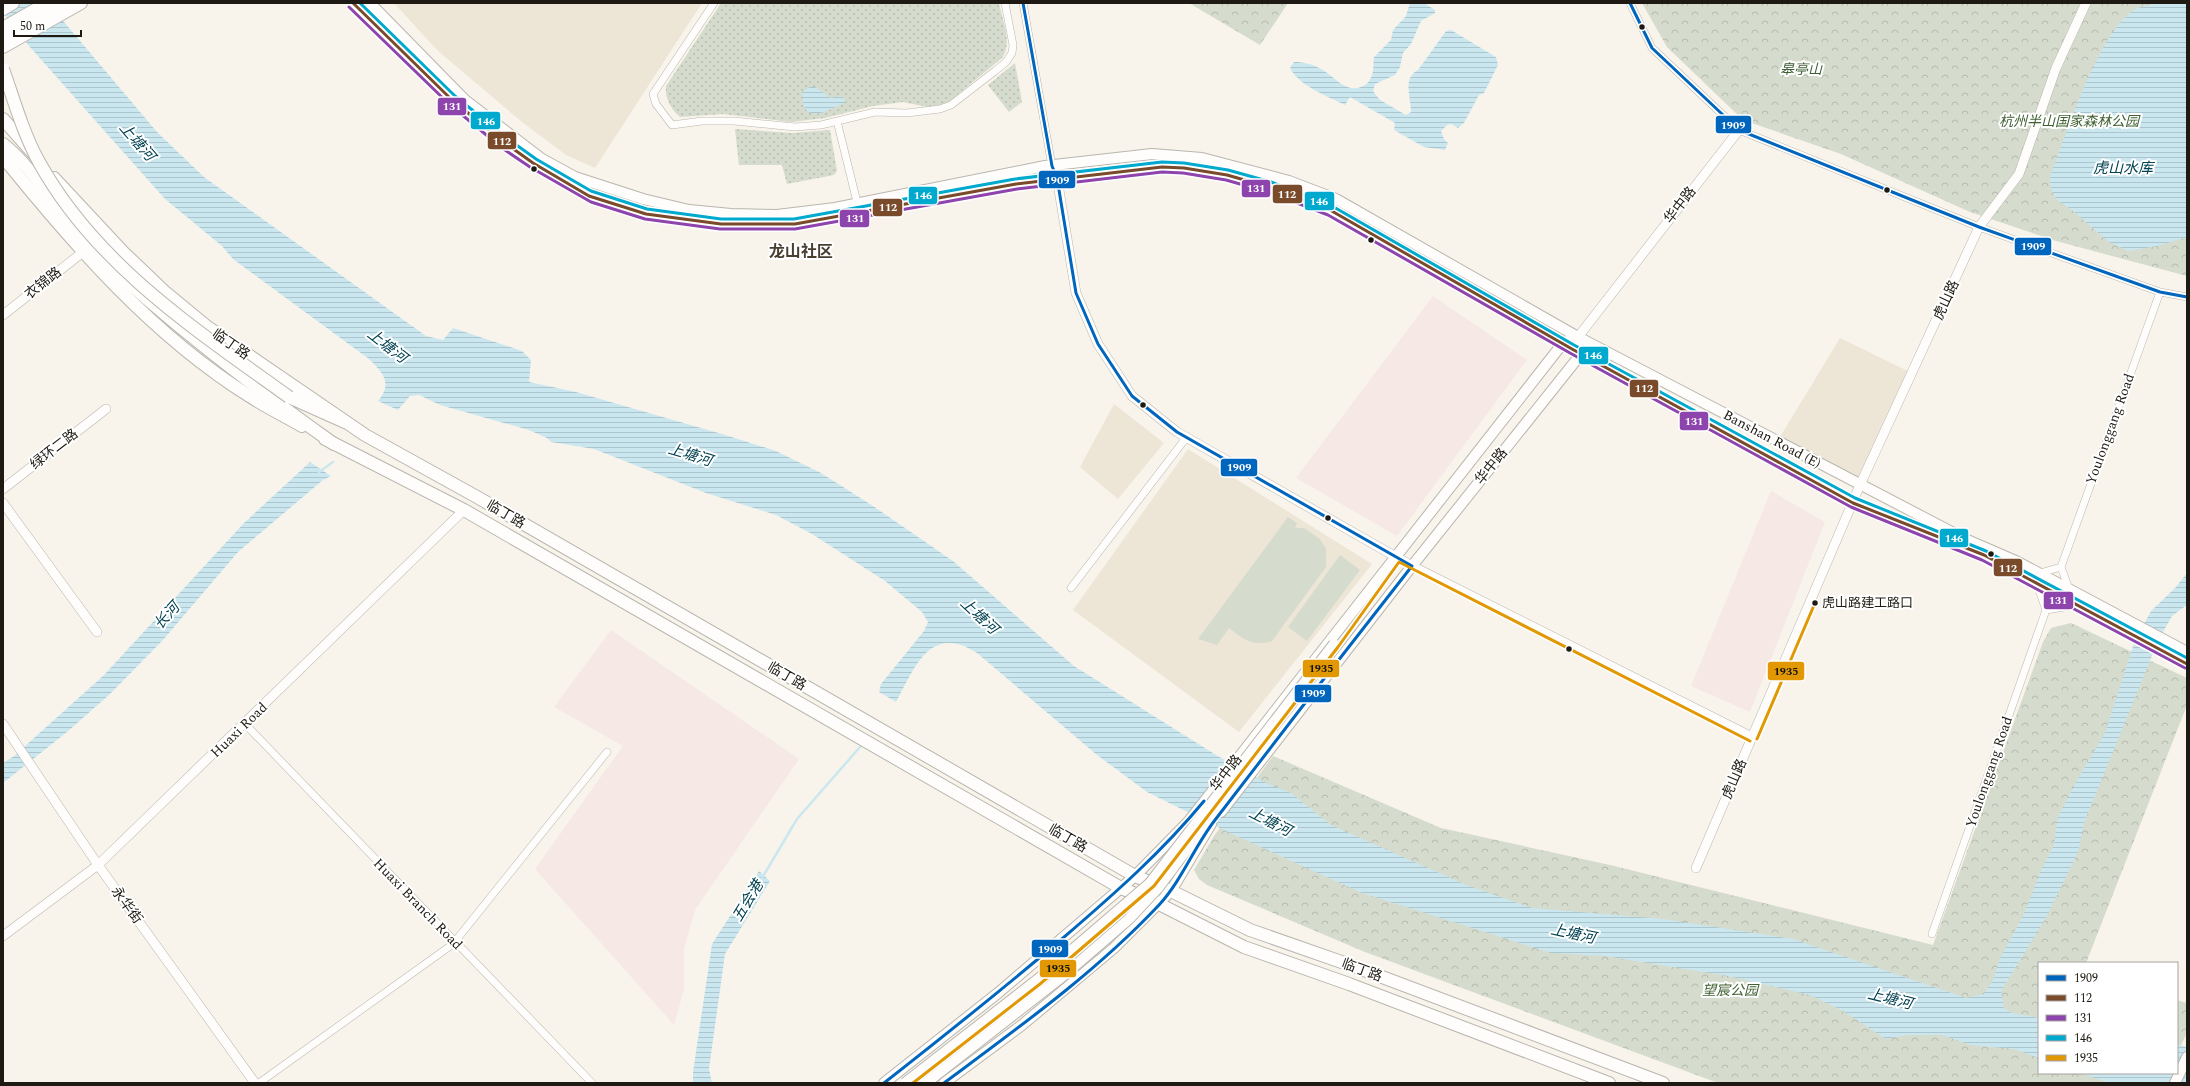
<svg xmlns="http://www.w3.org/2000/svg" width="2190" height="1086" font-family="Spectral,'Noto Sans SC',serif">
	<defs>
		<pattern id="grass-dots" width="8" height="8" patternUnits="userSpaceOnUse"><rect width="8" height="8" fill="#d5dbcd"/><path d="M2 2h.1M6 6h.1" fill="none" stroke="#b6bbaf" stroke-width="1.8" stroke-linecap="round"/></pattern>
		<pattern id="forest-crowns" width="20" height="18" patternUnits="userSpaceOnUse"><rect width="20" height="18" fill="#d5dbcd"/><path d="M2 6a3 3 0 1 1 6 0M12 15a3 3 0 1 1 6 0" fill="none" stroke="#b6bbaf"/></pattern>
		<pattern id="water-rules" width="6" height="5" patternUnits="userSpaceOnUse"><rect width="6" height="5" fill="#cae7f0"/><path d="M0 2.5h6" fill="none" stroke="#adc6cd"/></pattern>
	</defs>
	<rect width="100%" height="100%" fill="#f8f4eb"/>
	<!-- commercial -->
	<path fill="#f6e8e4" d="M1433 296 1527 360 1397 536 1296 478Z
		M1771 491 1825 522 1750 712 1691 686Z
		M611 630 799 759 695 910 684 949V989L674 1025 535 869 623 746 554 707Z"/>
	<!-- education -->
	<path fill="#ede6d7" d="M394 3H702L595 168 566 155 522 122 438 51Z
		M1840 338 1912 373 1860 485 1777 442Z
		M1114 404 1164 443 1118 499 1080 467Z
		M1188 449 1372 564 1239 732 1073 610Z"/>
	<!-- grass -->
	<path fill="url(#grass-dots)" d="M721 3H999C1002 20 1013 43 1002 58L946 104 928 107 903 102 873 106 825 118 791 122 723 114 680 117C670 108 665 98 666 86Z
		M1015 63 1022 102 1009 112 988 85Z
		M735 129 792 133 830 130 837 171 834 175 787 184 782 165H739Z"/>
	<!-- forest -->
	<path fill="url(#forest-crowns)" d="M1189 3H1288L1260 45Z
		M1642 3H2187V276L2056 241 1970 212 1841 154 1743 120 1667 47Z
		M2071 623 2187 678V705L2086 963H2039V1073H2167L2162 1083H1718L1365 952 1207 885 1199 879 1194 870 1214 836 1273 756 1441 828 1610 865 1933 945 2043 642 2051 628Z
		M2177 1000 2187 1003V1033L2177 1053Z"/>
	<!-- garden -->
	<path fill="#d5dbcd" d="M1288 517 1297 523 1295 528H1304L1320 539 1326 549V567L1272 641C1253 647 1243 639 1229 628L1217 645 1198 639Z
		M1340 555 1360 570 1307 641 1288 627Z"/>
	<!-- water -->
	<path fill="url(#water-rules)" d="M3 3H48L157 132 204 177 426 336 443 340 453 328 522 351 531 360 529 382 576 392 722 434 776 451 821 473 873 506 953 561 1074 666 1216 755 1268 784 1291 793 1331 825 1464 884 1532 908 1663 919 1793 939 1966 998 1984 994 1993 980 2000 958 2023 916 2042 868 2054 845 2058 817 2076 782 2105 733 2134 643 2151 611 2175 588 2187 573V605L2172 616 2158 641 2084 823 2078 852 2047 916 2001 991 2004 1008 2012 1013 2039 1018V1058L2014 1049 1971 1045 1942 1035H1907L1886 1039 1843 1011 1810 995 1728 976 1605 956 1551 953 1362 893 1230 833 1147 792 1097 755 977 653C930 623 915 667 896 702L879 692 881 684 924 631 928 622 922 612 885 581 812 534 776 515 706 493 594 449 551 442 547 438 529 430 440 405 419 395 410 396 398 410 378 401C393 383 383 373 369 359L233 259 222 246 165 199 29 46 3 12Z
		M1410 3H1424L1435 10V13L1421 21 1411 44 1403 53 1400 67 1395 75 1375 84 1373 91 1380 100 1406 115 1411 112C1411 97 1402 78 1418 70L1446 31 1451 30 1496 57 1498 65 1484 93 1479 95 1464 123 1458 128 1451 124 1447 125 1441 131 1444 139 1448 143 1445 150 1424 147 1394 130 1395 123 1350 97 1345 105C1327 96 1299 86 1290 68L1294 62C1304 62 1312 64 1321 69 1336 77 1347 96 1365 85 1368 83 1371 79 1372 75 1374 70 1373 62 1374 57L1391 40 1393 30 1406 16Z
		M2157 3H2187V237L2157 246 2128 251 2109 242 2072 210 2057 200 2051 189 2050 177C2067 133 2095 41 2131 12 2137 7 2150 5 2157 3Z
		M810 87H815L831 98 841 96 846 102C828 110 802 128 802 92Z
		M310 462 331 476 323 480 238 552 163 640 110 694 67 732 3 783V763L14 756 104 675 244 523Z
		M759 871 770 881 725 954 709 1069 712 1083H693V1072L712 944Z
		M2177 1044 2187 1047V1083H2109L2080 1073H2177Z"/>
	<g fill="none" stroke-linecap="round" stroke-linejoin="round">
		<!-- stream -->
		<path stroke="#cae7f0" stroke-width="2.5" d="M319 472 333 462
			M762 878 797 819 860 747"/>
		<defs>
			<path id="minor" d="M714 3 653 94 656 104 672 125 702 121H734L795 127 821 125 875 112 907 113 940 109 951 105 995 71 1006 62 1012 53 1013 45 1005 3
				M1023 3 1052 166
				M1630 3 1652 48 1739 130 1979 227 2160 292 2187 297
				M837 121 858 206
				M2040 573 2061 567
				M1071 588 1186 438
				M2069 589 2061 567 2160 292
				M2046 610 2076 605
				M245 724 592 1083
				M1932 934 2046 610 2037 584
				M259 1083 453 944 607 752"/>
			<path id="tertiary" d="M1052 166 1057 178 1076 293 1098 344 1132 396 1177 432 1412 566 1752 737
				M3 315 83 252
				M1578 337 1739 130
				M3 489 106 409
				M3 503 97 632
				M3 724 98 865 255 1083
				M1696 868 1860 485 1979 227 2019 174 2056 68 2086 3
				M3 936 98 865 464 510"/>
			<path id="secondary" d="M353 3C420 69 480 136 563 181 574 187 586 195 598 200 659 222 731 228 795 224 893 206 991 185 1090 174 1114 172 1138 167 1162 167 1220 166 1278 189 1330 210L1572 349 1853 503 1984 555 2187 664
				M370 3 465 100 542 159 575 177 643 199 689 210 731 214 777 215 835 208 1045 166 1152 154 1202 158 1289 181 1336 199 1578 337 1965 539 2016 561 2187 652
				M884 1083 998 993 1135 876 1189 821 1563 343 1578 337 1581 354 1412 566 1221 812
				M944 1083 1022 1025 1114 948 1171 891 1211 824
				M2175 1083 2187 1057"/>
			<path id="primary" d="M3 38 66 3
				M3 119 33 153
				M3 157C75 246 153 336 251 397 268 408 285 416 302 426
				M54 178 123 252 166 293 206 326 365 435 477 497 1135 876 1171 891 1250 930 1353 966 1663 1083
				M325 439 464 510 1121 888 1159 904 1244 947 1349 984 1609 1083"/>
			<path id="trunk" d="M3 9 13 3
				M3 28 47 3
				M3 47 81 3
				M3 144C39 173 58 216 91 248 166 320 249 383 334 444
				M289 397 345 422"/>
		</defs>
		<!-- minor casing -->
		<use href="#minor" stroke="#b9b6ae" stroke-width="8"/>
		<!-- tertiary casing -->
		<use href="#tertiary" stroke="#b9b6ae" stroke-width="10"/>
		<!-- secondary casing -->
		<use href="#secondary" stroke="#b9b6ae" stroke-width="12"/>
		<!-- primary casing -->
		<use href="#primary" stroke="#b9b6ae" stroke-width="14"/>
		<!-- trunk casing -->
		<use href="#trunk" stroke="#b9b6ae" stroke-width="14"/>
		<!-- minor -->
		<use href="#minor" stroke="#fefdfc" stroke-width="7"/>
		<!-- tertiary -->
		<use href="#tertiary" stroke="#fefdfc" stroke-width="9"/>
		<!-- secondary -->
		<use href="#secondary" stroke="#fefdfc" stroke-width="10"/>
		<!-- primary -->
		<use href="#primary" stroke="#fefdfc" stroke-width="12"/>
		<!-- trunk -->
		<use href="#trunk" stroke="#fefdfc" stroke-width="12"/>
		<defs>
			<path id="secondary-bridge" d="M905 1083 1037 980 1150 883 1334 644
				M926 1083 1063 976 1129 919 1158 888 1273 734"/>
			<path id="trunk-bridge" d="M3 69C14 100 23 133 39 162 96 265 196 330 289 397"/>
		</defs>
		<!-- secondary-bridge casing -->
		<use href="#secondary-bridge" stroke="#b9b6ae" stroke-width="12" stroke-linecap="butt"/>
		<!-- trunk-bridge casing -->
		<use href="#trunk-bridge" stroke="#b9b6ae" stroke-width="14" stroke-linecap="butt"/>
		<!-- secondary-bridge -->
		<use href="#secondary-bridge" stroke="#fefdfc" stroke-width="10"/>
		<!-- trunk-bridge -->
		<use href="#trunk-bridge" stroke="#fefdfc" stroke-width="12"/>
		<defs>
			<path id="bus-1" d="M1630 3 1652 48 1739 130 1979 227 2160 292 2187 297
				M884 1083C944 1036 1004 988 1063 938 1113 895 1162 852 1204 801
				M944 1083C1018 1028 1095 973 1159 905 1182 880 1194 847 1215 820 1280 735 1346 650 1412 566L1177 432 1132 396 1098 344 1076 293 1057 178 1052 166 1023 3"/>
			<path id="bus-2" d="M353 3 452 100 505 143 533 163 589 196 646 214 721 224H795L1016 184 1162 167 1184 168 1227 175 1269 187 1330 210 1572 349 1853 503 1984 555 2187 664"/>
			<path id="bus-3" d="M349 7 449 104 502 148 530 167 591 202 645 219 720 229H795L1017 189 1162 172 1183 173 1226 180 1268 192 1328 215 1570 353 1851 507 1982 560 2185 668"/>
			<path id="bus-4" d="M360 3 455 96 508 139 536 159 591 191 647 209 721 219H794L1015 179 1162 162 1184 163 1228 170 1271 182 1332 206 1574 345 1855 498 1986 551 2187 658"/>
			<path id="bus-5" d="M1757 739 1815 603
				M913 1083 1040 984 1154 886 1338 647 1399 562 1750 741"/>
		</defs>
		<!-- bus-1 casing -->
		<use href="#bus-1" stroke="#fff" stroke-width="6"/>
		<!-- bus-2 casing -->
		<use href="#bus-2" stroke="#fff" stroke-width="6"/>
		<!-- bus-3 casing -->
		<use href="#bus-3" stroke="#fff" stroke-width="6"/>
		<!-- bus-4 casing -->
		<use href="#bus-4" stroke="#fff" stroke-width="6"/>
		<!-- bus-5 casing -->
		<use href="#bus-5" stroke="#fff" stroke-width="6"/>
		<!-- bus-1 -->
		<use href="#bus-1" stroke="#0065bd" stroke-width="3"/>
		<!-- bus-2 -->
		<use href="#bus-2" stroke="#7a4b2a" stroke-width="3"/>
		<!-- bus-3 -->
		<use href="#bus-3" stroke="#8e44ad" stroke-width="3"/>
		<!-- bus-4 -->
		<use href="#bus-4" stroke="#00a9ce" stroke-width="3"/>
		<!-- bus-5 -->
		<use href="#bus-5" stroke="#e19802" stroke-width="3"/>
	</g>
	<!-- markers -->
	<g fill="#1e1a13" stroke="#fff" stroke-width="1.5">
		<circle cx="1642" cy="27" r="3.5"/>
		<circle cx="534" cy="169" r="3.5"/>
		<circle cx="1887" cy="190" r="3.5"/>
		<circle cx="1371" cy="240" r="3.5"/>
		<circle cx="1143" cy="405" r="3.5"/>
		<circle cx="1328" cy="518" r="3.5"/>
		<circle cx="1991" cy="554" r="3.5"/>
		<circle cx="1815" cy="603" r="3.5"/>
		<circle cx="1569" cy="649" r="3.5"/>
	</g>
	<g text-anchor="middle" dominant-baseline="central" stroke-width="4" stroke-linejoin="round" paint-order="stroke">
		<!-- bus labels -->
		<g font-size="13" fill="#1e1a13" stroke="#fff" text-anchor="start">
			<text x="1822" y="603">虎山路建工路口</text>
		</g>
		<!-- park labels -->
		<g font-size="14" font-style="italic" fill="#416134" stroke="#fff">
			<text x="1801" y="69">皋亭山</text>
			<text x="2069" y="121">杭州半山国家森林公园</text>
			<text x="1730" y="990">望宸公园</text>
		</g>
		<!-- street labels -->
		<g font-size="14" fill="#1e1a13" stroke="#fff">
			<text transform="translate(1680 205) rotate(-52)">华中路</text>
			<text transform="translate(43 283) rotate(-38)">衣锦路</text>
			<text transform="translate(1946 300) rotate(-65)">虎山路</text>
			<text transform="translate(231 344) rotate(35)">临丁路</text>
			<text transform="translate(2110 429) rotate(-70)">Youlonggang Road</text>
			<text transform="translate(1772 439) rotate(28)">Banshan Road (E)</text>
			<text transform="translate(54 449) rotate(-38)">绿环二路</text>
			<text transform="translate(1491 466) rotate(-51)">华中路</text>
			<text transform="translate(506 514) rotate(30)">临丁路</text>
			<text transform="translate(787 676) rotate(30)">临丁路</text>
			<text transform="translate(239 730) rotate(-44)">Huaxi Road</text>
			<text transform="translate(1989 772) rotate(-71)">Youlonggang Road</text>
			<text transform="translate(1226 773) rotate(-52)">华中路</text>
			<text transform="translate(1734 779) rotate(-67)">虎山路</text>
			<text transform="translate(1068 838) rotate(30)">临丁路</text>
			<text transform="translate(418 904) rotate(46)">Huaxi Branch Road</text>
			<text transform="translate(127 905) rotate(54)">永华街</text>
			<text transform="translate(1362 970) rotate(20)">临丁路</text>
		</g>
		<!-- water labels -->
		<g font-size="15" font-style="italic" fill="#024252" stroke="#fff">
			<text transform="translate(137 142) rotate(49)">上塘河</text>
			<text x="2123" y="168">虎山水库</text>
			<text transform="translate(387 346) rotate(38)">上塘河</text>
			<text transform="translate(690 455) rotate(17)">上塘河</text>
			<text transform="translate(167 616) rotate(-48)">长河</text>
			<text transform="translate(979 616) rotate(43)">上塘河</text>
			<text transform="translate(1270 822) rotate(27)">上塘河</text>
			<text transform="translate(748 901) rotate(-59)">五会港</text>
			<text transform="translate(1573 934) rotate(12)">上塘河</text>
			<text transform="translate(1890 999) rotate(14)">上塘河</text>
		</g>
		<!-- quarter labels -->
		<g font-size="16" font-weight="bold" fill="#483f30" stroke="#fff">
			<text x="801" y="252">龙山社区</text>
		</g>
	</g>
	<g stroke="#fff" stroke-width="1.5">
		<rect x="437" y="97" width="30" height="19" rx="4" fill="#8e44ad"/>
		<rect x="470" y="111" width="31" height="19" rx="4" fill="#00a9ce"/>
		<rect x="1715" y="115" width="37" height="19" rx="4" fill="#0065bd"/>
		<rect x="487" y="131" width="30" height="19" rx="4" fill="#7a4b2a"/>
		<rect x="1038" y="170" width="38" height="19" rx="4" fill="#0065bd"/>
		<rect x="1241" y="179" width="30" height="19" rx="4" fill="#8e44ad"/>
		<rect x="1272" y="184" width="31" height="20" rx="4" fill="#7a4b2a"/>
		<rect x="908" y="186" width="30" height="19" rx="4" fill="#00a9ce"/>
		<rect x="1304" y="191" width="31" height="20" rx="4" fill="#00a9ce"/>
		<rect x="872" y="198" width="31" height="19" rx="4" fill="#7a4b2a"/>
		<rect x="839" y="209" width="31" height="19" rx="4" fill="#8e44ad"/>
		<rect x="2014" y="237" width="38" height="19" rx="4" fill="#0065bd"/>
		<rect x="1578" y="346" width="31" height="19" rx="4" fill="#00a9ce"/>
		<rect x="1629" y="379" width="30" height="19" rx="4" fill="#7a4b2a"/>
		<rect x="1679" y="411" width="30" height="20" rx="4" fill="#8e44ad"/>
		<rect x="1220" y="458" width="38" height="19" rx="4" fill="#0065bd"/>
		<rect x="1939" y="528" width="30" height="20" rx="4" fill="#00a9ce"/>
		<rect x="1993" y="558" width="30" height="19" rx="4" fill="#7a4b2a"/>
		<rect x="2043" y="591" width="31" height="19" rx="4" fill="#8e44ad"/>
		<rect x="1302" y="659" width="38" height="19" rx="4" fill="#e19802"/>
		<rect x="1767" y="661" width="38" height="20" rx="4" fill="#e19802"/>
		<rect x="1294" y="684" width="38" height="19" rx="4" fill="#0065bd"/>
		<rect x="1031" y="939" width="38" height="19" rx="4" fill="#0065bd"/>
		<rect x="1039" y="959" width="38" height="19" rx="4" fill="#e19802"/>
	</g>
	<g font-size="11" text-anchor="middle" font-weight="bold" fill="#fff">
		<text x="452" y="110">131</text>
		<text x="486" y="125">146</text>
		<text x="1733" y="129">1909</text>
		<text x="502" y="145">112</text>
		<text x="1057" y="184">1909</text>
		<text x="1256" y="192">131</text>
		<text x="1287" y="198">112</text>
		<text x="923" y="199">146</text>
		<text x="1319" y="205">146</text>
		<text x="888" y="211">112</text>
		<text x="855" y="222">131</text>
		<text x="2033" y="250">1909</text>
		<text x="1593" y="359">146</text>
		<text x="1644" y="392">112</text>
		<text x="1694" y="425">131</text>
		<text x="1239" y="471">1909</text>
		<text x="1954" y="542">146</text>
		<text x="2008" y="572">112</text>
		<text x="2058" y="604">131</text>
		<text x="1313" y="697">1909</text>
		<text x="1050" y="953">1909</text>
	</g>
	<g font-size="11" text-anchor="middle" font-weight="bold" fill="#111">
		<text x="1321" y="672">1935</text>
		<text x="1786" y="675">1935</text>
		<text x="1058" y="972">1935</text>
	</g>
	<!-- border -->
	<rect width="2190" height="1086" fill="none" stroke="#1e1a13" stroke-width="8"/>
	<!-- legend -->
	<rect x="2038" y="962" width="140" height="112" fill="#ffffff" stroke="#a5a3a1"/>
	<rect x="2046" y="975" width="20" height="6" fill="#0065bd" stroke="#a5a3a1"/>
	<text x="2074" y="982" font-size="12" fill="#1e1a13">1909</text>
	<rect x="2046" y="995" width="20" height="6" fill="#7a4b2a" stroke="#a5a3a1"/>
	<text x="2074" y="1002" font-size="12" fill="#1e1a13">112</text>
	<rect x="2046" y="1015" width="20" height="6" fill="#8e44ad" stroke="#a5a3a1"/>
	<text x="2074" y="1022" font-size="12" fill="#1e1a13">131</text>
	<rect x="2046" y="1035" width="20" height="6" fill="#00a9ce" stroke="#a5a3a1"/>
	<text x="2074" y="1042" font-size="12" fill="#1e1a13">146</text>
	<rect x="2046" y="1055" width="20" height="6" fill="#e19802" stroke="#a5a3a1"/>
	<text x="2074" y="1062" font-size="12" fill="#1e1a13">1935</text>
	<!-- scale -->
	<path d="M14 30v6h67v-6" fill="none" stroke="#1e1a13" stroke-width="2"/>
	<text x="20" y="30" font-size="12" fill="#1e1a13" stroke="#ffffff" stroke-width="3" paint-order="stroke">50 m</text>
</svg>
